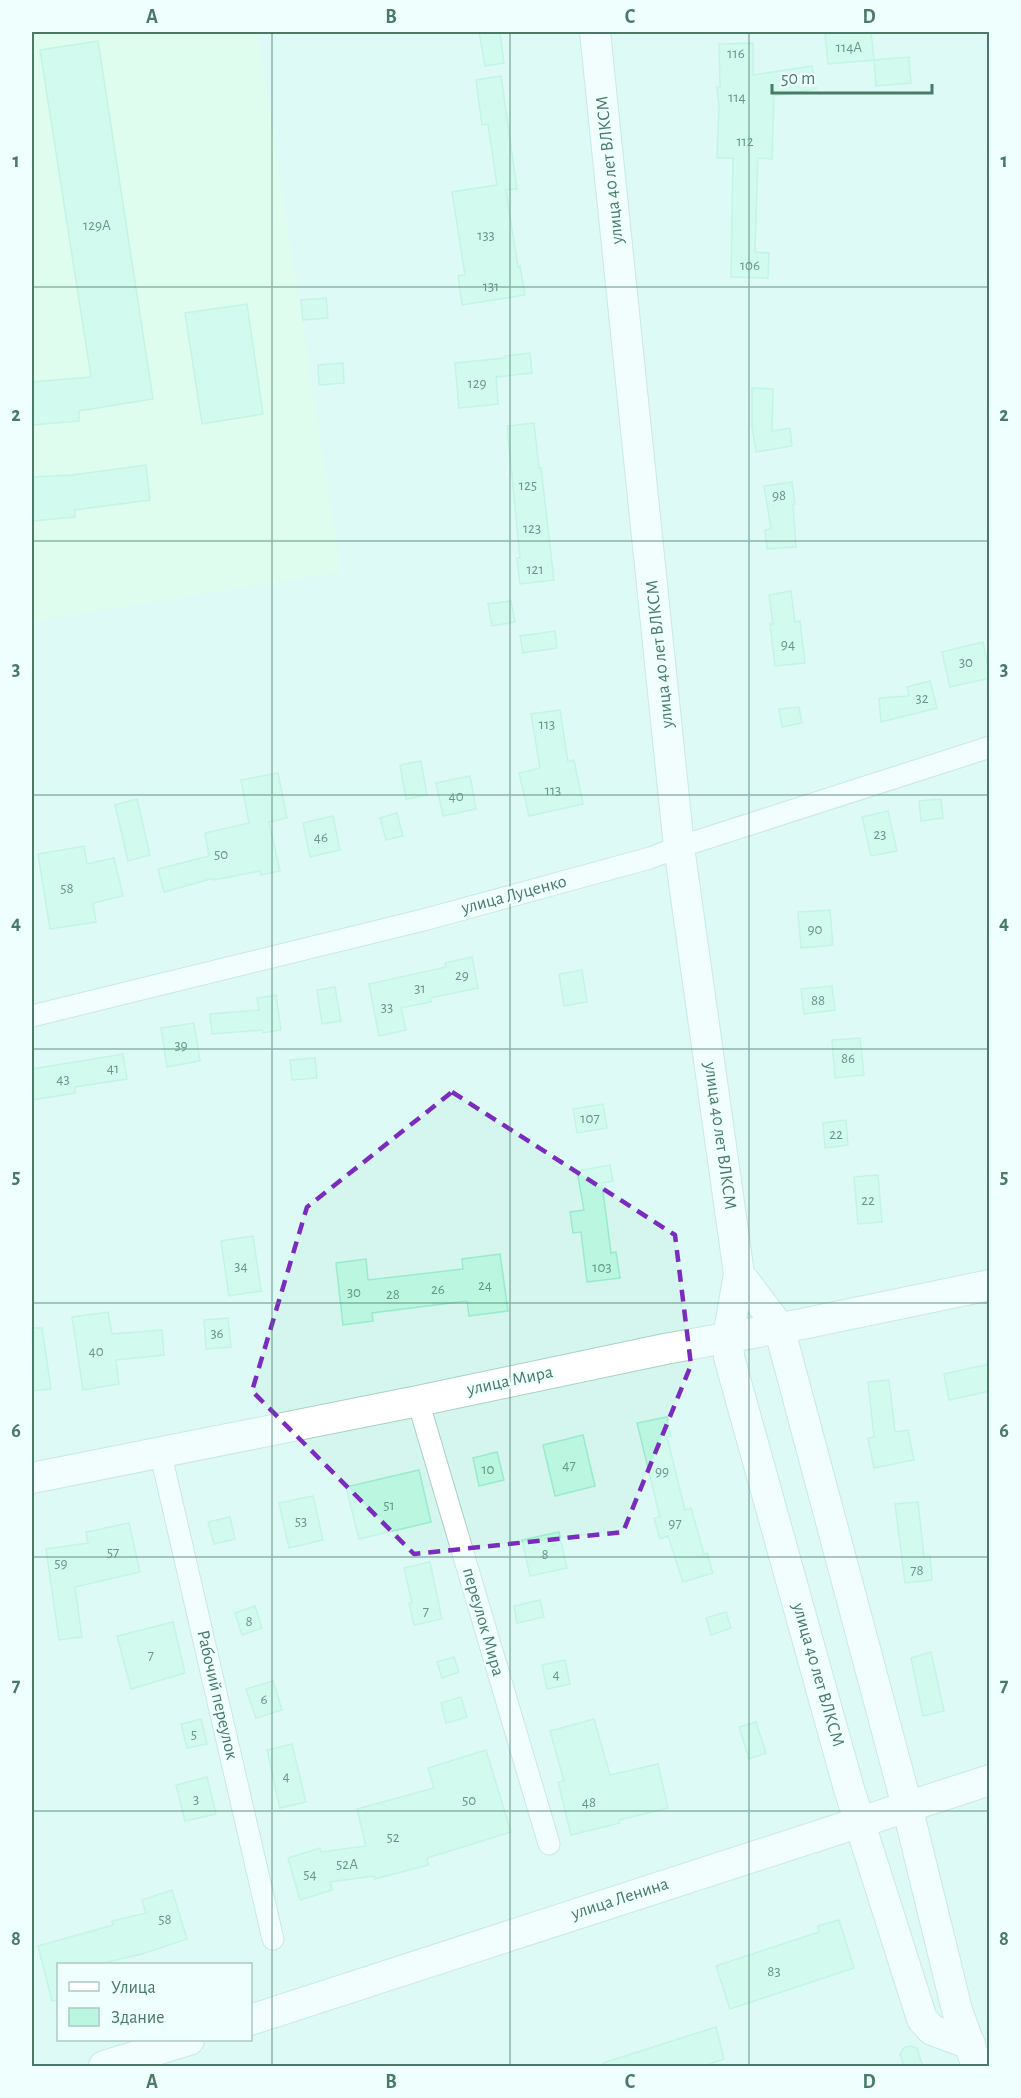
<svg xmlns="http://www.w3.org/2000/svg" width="1021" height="2098" font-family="'Alegreya Sans',sans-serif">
	<rect width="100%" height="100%" fill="#e6fefb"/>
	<!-- residential -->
	<path fill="#d4f6ef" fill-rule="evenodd" d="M32 32H989V2066H32ZM58 1964H250V2040H58Z"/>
	<!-- medical -->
	<path fill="#d8fddd" d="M32 32H257L341 572 32 621Z"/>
	<!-- building -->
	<path fill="#bbf6e1" stroke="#9aeacc" stroke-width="1.5" d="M479 32H500L504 63 485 66Z
		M854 32H871L874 60 828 64 825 34Z
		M98 41 153 399 79 411V421L32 425V382L91 377 40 50Z
		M753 43V75L812 66 816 89 774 96 772 159 758 158 755 252 769 253 768 278 731 277 733 158H717L719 108 717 87H720L719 44Z
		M909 57 911 83 876 86 874 60Z
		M501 76 517 189 506 190 518 267 520 266 525 295 462 305 458 276 465 275 452 192 497 185 488 124 482 125 476 80Z
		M326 298 328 318 303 320 301 300Z
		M247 304 263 414 202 424 185 313Z
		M530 353 532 373 496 377 498 404 459 408 455 363 505 358V356Z
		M343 363 344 383 319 385 318 365Z
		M752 388 773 389 772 431 790 428 792 446 756 452 752 427Z
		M534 423 539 468H541L554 580 520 584 517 558H520L507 426Z
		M146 465 150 500 75 510V517L32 521V477L72 475Z
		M792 482 795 504 793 505 796 547 767 549 765 530 771 529 764 486Z
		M791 591 795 622 800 621 805 663 775 666 770 624H773L769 595Z
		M511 601 515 622 492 626 488 604Z
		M555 631 557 648 523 653 520 636Z
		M983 642 990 678 950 687 942 652Z
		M930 681 937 708 881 722 879 698 909 696 907 687Z
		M799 707 802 723 782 727 779 709Z
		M560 710 568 762 574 760 583 804 529 816 519 773 540 768 531 714Z
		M421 761 427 795 406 799 400 765Z
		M278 773 287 818 269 822 280 871 261 875 260 871 214 880V878L164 892 158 869 209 856 205 833 249 823 241 780Z
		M470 776 476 809 443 816 436 783Z
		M137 799 150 855 128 861 115 805Z
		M941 799 943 818 921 821 919 801Z
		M888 811 897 851 871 856 862 817Z
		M397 813 403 836 386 840 380 818Z
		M333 816 340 850 310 857 303 823Z
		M84 846 87 864 114 858 123 896 93 903 96 922 50 929 38 854Z
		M830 910 833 945 801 948 798 912Z
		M472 957 478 988 430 998 431 1002 401 1008 406 1030 379 1036 369 984 446 967 445 963Z
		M582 970 587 1002 564 1006 559 974Z
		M832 986 835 1010 804 1014 801 989Z
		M335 987 341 1021 322 1024 317 990Z
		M276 995 281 1030 263 1033 262 1030 212 1034 210 1014 259 1010 257 998Z
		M194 1023 200 1061 167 1067 161 1028Z
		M860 1038 864 1075 835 1078 832 1040Z
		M123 1054 127 1079 75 1087V1093L32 1100V1069Z
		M315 1058 317 1078 292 1080 290 1060Z
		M603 1104 607 1128 577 1133 573 1109Z
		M846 1120 848 1145 825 1148 823 1123Z
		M610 1165 613 1181 602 1183 611 1253 616 1252 620 1278 587 1282 581 1232 573 1233 570 1212 584 1210 577 1171Z
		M878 1175 882 1222 858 1224 854 1177Z
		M253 1236 261 1291 229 1296 221 1241Z
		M500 1254 508 1311 469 1316 467 1301 372 1313 373 1321 343 1325 336 1263 366 1259 368 1280 463 1269 462 1259Z
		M108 1312 112 1334 162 1330 164 1355 116 1360 119 1384 83 1390 72 1317Z
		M228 1318 231 1347 206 1349 204 1320Z
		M32 1328H42L51 1389 32 1391Z
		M990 1364V1391L949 1400 944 1374Z
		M889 1380 895 1432 908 1430 914 1460 874 1468 868 1438 874 1437 868 1382Z
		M667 1417 671 1436 667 1437 685 1510 691 1508 704 1554 707 1553 713 1573 683 1582 668 1536 660 1539 654 1518 660 1517 637 1423Z
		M583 1435 595 1486 555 1496 543 1445Z
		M497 1452 504 1480 479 1486 473 1458Z
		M419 1470 431 1522 359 1539 346 1487Z
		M313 1496 323 1540 289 1548 279 1503Z
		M918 1502 924 1557 930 1556 932 1580 905 1583 895 1504Z
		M230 1517 235 1539 214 1544 208 1522Z
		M129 1523 140 1572 75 1587 82 1637 59 1640 46 1549 88 1543 86 1532Z
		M559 1532 567 1568 530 1576 522 1540Z
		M430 1562 442 1619 414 1625 409 1603H412L404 1568Z
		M540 1600 544 1617 517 1623 514 1606Z
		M255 1606 262 1628 242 1635 235 1613Z
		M726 1612 731 1628 711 1635 706 1618Z
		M173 1622 185 1673 131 1689 117 1636Z
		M931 1652 944 1711 923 1716 911 1658Z
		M454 1657 459 1672 442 1678 437 1662Z
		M565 1660 570 1684 547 1689 542 1665Z
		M273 1681 282 1710 256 1718 246 1689Z
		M461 1697 467 1717 446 1723 441 1703Z
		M201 1719 207 1744 187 1748 181 1724Z
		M594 1719 610 1775 658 1764 668 1808 619 1820 620 1823 571 1835 558 1782 564 1781 550 1731Z
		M756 1722 766 1753 749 1759 739 1727Z
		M292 1744 306 1802 280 1808 267 1750Z
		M486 1750 511 1832 427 1858 428 1865 375 1879 374 1876 330 1882 332 1890 300 1900 288 1858 320 1848 321 1852 366 1846 357 1809 434 1788 428 1768Z
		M207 1777 216 1814 185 1821 176 1785Z
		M172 1890 187 1939 142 1954 107 1962V1965H58V2000L52 2001 38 1946 113 1925 112 1921 146 1913 142 1900Z
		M839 1920 854 1968 730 2009 716 1966 819 1932 818 1926Z
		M716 2027 724 2059 701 2067H604L603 2063Z
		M910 2046 917 2048 923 2067H904L900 2054 904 2048Z"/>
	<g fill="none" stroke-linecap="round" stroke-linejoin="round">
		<defs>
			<path id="street" d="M32 1016 427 919 650 858 679 847 990 747
				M418 1401 549 1844
				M160 1451 273 1939"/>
			<path id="secondary" d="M595 32 679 847 739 1274 728 1337 729 1357 849 1789 922 2019 932 2030 970 2044
				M739 1274 779 1327 907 1806 957 2010 977 2066
				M32 1478 418 1401 665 1349 802 1324 990 1285
				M250 2020 990 1780
				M104 2066 189 2040"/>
		</defs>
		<!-- street casing -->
		<use href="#street" stroke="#a8cfc3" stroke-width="23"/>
		<!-- secondary casing -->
		<use href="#secondary" stroke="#a6d2c4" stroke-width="32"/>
		<!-- street -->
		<use href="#street" stroke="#fff" stroke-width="21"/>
		<!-- secondary -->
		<use href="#secondary" stroke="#fff" stroke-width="30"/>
	</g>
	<!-- marked area -->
	<path d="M0 0H1021V2098H0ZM452 1092 675 1235 691 1365 623 1532 414 1554 252 1391 307 1207Z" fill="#e6fefb" fill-opacity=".55" fill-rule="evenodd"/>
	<path fill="none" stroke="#7b2cbf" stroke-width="4.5" stroke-dasharray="12 8" stroke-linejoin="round" d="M452 1092 675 1235 691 1365 623 1532 414 1554 252 1391 307 1207Z"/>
	<!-- grid -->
	<path fill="none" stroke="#487a66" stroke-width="1.5" stroke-opacity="0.55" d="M272 32V2066M510 32V2066M749 32V2066M32 287H990M32 541H990M32 795H990M32 1049H990M32 1303H990M32 1557H990M32 1811H990"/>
	<g text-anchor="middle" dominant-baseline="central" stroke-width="5" stroke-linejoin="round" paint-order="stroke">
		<!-- number labels -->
		<g font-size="15" fill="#659985">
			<text x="849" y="47">114А</text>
			<text x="736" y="53">116</text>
			<text x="737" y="97">114</text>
			<text x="745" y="141">112</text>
			<text x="97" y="225">129А</text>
			<text x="486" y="235">133</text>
			<text x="750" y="265">106</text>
			<text x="491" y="286">131</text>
			<text x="477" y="383">129</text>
			<text x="528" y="485">125</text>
			<text x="779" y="495">98</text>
			<text x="532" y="528">123</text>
			<text x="535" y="569">121</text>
			<text x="788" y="644">94</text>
			<text x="966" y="662">30</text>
			<text x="922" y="698">32</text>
			<text x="547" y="724">113</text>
			<text x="553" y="790">113</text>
			<text x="456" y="796">40</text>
			<text x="880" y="834">23</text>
			<text x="321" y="837">46</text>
			<text x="221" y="854">50</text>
			<text x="67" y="888">58</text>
			<text x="815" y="929">90</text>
			<text x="462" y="975">29</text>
			<text x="420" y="988">31</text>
			<text x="818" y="1000">88</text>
			<text x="387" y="1007">33</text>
			<text x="181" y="1045">39</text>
			<text x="848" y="1058">86</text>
			<text x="113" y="1068">41</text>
			<text x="63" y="1079">43</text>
			<text x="590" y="1118">107</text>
			<text x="836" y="1134">22</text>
			<text x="868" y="1200">22</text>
			<text x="241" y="1266">34</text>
			<text x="602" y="1267">103</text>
			<text x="485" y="1285">24</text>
			<text x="438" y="1289">26</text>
			<text x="354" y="1292">30</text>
			<text x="393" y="1294">28</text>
			<text x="217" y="1333">36</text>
			<text x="96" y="1351">40</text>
			<text x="569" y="1465">47</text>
			<text x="488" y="1469">10</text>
			<text x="662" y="1471">99</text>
			<text x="389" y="1505">51</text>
			<text x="301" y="1521">53</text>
			<text x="675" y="1523">97</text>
			<text x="113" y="1552">57</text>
			<text x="545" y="1554">8</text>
			<text x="61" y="1563">59</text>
			<text x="917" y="1570">78</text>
			<text x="426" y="1611">7</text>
			<text x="249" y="1621">8</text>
			<text x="151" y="1655">7</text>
			<text x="556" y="1674">4</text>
			<text x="264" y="1699">6</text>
			<text x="194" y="1734">5</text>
			<text x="286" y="1776">4</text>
			<text x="196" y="1799">3</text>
			<text x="469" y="1800">50</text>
			<text x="589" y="1802">48</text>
			<text x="393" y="1837">52</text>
			<text x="347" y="1864">52А</text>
			<text x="310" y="1874">54</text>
			<text x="165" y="1919">58</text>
			<text x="774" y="1971">83</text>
		</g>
		<!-- street labels -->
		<g font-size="18" fill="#487a66" stroke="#eefffd">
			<text transform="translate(610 170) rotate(-96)">улица 40 лет ВЛКСМ</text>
			<text transform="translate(660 654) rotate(-96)">улица 40 лет ВЛКСМ</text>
			<text transform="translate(514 895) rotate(-15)">улица Луценко</text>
			<text transform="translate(720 1136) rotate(82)">улица 40 лет ВЛКСМ</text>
			<text transform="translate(510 1381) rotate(-12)">улица Мира</text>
			<text transform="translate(483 1622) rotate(74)">переулок Мира</text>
			<text transform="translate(818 1675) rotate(74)">улица 40 лет ВЛКСМ</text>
			<text transform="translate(217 1695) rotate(77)">Рабочий переулок</text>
			<text transform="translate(620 1899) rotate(-18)">улица Ленина</text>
		</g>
	</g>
	<!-- border -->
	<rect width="1021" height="2098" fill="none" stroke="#eefffd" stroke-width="66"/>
	<!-- legend -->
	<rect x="57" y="1963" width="195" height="78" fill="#eefffd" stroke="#accac1" stroke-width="1.5"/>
	<rect x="69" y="1982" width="30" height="9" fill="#ffffff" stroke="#accac1" stroke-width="1.5"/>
	<text x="111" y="1993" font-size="18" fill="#487a66">Улица</text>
	<rect x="69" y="2008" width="30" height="18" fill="#bbf6e1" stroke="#accac1" stroke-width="1.5"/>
	<text x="111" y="2023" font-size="18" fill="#487a66">Здание</text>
	<!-- scale -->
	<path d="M772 84v9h160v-9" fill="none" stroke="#487a66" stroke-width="3"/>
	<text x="781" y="84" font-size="18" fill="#487a66" stroke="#eefffd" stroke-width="4.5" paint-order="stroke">50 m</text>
	<rect x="33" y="33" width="955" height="2032" fill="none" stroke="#487a66" stroke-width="2"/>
	<g font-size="20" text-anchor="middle" font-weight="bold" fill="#487a66">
		<text x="152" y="23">A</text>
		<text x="391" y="23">B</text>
		<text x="630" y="23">C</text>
		<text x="869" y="23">D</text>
		<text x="16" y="167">1</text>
		<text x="1004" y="167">1</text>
		<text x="16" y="421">2</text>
		<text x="1004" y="421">2</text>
		<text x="16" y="675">3</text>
		<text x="1004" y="675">3</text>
		<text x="16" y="929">4</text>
		<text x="1004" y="929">4</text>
		<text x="16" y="1183">5</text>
		<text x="1004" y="1183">5</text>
		<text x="16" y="1437">6</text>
		<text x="1004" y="1437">6</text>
		<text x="16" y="1691">7</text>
		<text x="1004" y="1691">7</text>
		<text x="16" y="1945">8</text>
		<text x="1004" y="1945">8</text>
		<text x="152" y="2088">A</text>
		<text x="391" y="2088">B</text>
		<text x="630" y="2088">C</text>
		<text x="869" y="2088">D</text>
	</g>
</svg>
